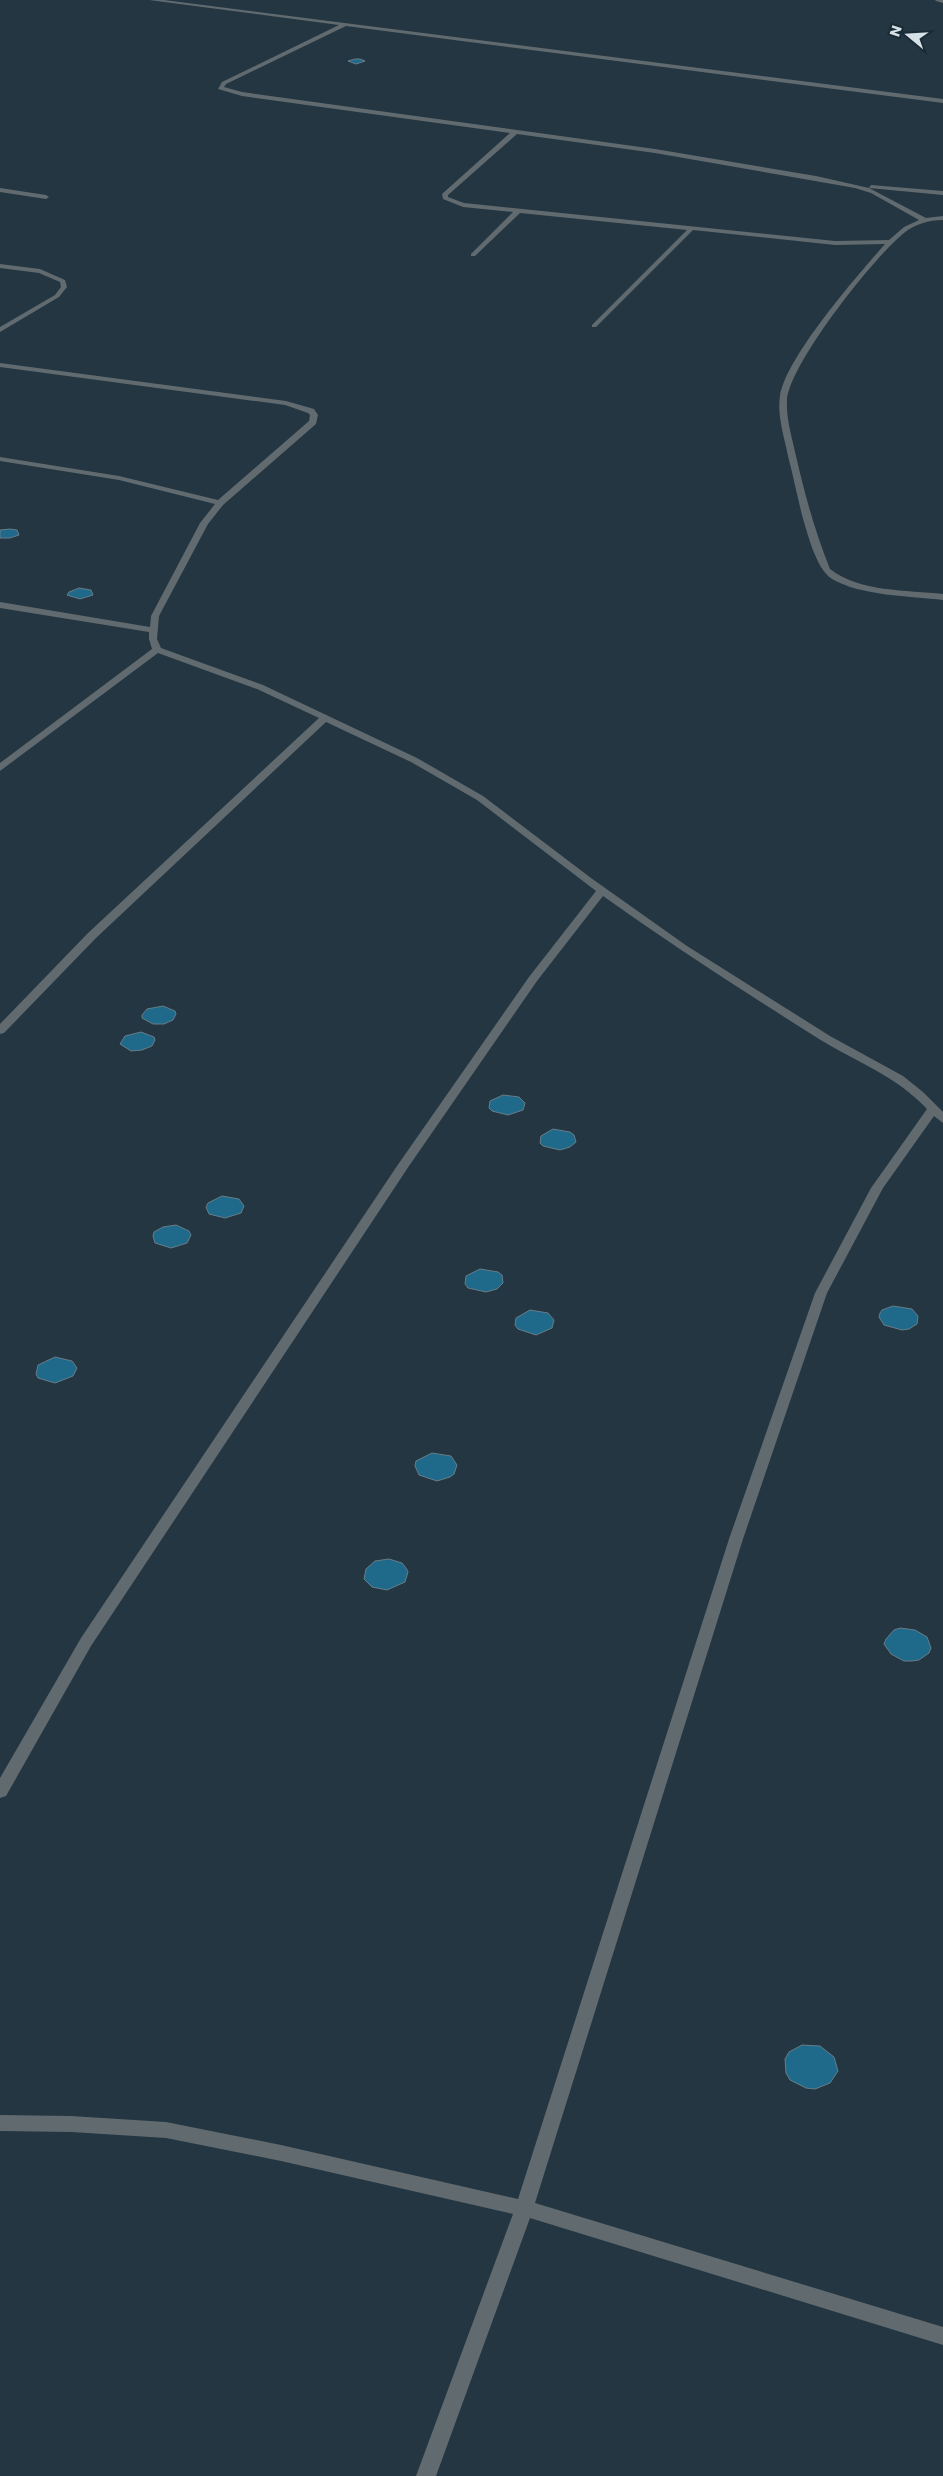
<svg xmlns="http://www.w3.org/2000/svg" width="943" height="2476" font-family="Poppins,sans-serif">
	<rect width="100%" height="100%" fill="#233641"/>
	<!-- building -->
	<path fill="#1f6a8b" stroke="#677d88" d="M355 59H360L365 61 356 64 348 61Z
		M10 529 17 530 19 535 10 538H0V530Z
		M79 588 91 590 93 595 80 599 67 595 69 592Z
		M163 1006 175 1011 176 1014 173 1020 164 1024H153L142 1018V1015L147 1009Z
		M141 1032 154 1037 155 1040 152 1046 142 1050 131 1051 120 1044 125 1036Z
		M503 1095 519 1097 525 1103 523 1110 508 1115 492 1111 489 1108 490 1101Z
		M553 1129 570 1132 574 1135 576 1142 570 1147 560 1150 543 1146 540 1143 541 1136Z
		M222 1196 239 1199 244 1206 241 1213 225 1218 209 1214 206 1207 208 1203Z
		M176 1225 189 1231 191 1235 187 1243 171 1248 155 1243 153 1236 154 1232 163 1227Z
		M480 1269 498 1272 502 1275 503 1283 497 1289 486 1292 468 1288 465 1284 466 1276Z
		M893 1306 912 1309 918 1316 917 1324 909 1329 902 1330 884 1325 879 1317 880 1313 882 1310Z
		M530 1310 548 1313 554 1320 552 1328 536 1335 518 1329 515 1325 516 1318Z
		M55 1357 72 1361 77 1368 73 1376 55 1383 38 1378 36 1374 38 1365Z
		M432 1453 451 1456 457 1465 454 1474 450 1477 437 1481 419 1475 415 1466 416 1461Z
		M389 1559 402 1563 406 1568 408 1572 405 1582 387 1590 372 1587 364 1579 366 1569 375 1561Z
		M900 1628 915 1630 927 1637 931 1648 929 1653 919 1660 912 1661H904L891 1654 884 1644 886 1639 894 1630Z
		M802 2045 820 2046 834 2057 838 2071 830 2083 815 2089 806 2088 790 2080 786 2073 785 2059 789 2052Z"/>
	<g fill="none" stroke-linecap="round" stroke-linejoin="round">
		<!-- street -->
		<path fill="#616a6f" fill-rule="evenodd" d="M149 0H164L943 99V103L346 26 226 84 224 87 242 92 655 149 816 176 869 188 871 185 943 191V195L869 188 926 218 943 216V220C929 220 915 224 904 233 874 257 790 363 787 400 786 419 792 437 796 456 805 495 815 532 830 569 859 592 907 590 943 594V600C910 596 861 596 832 579 816 569 807 532 802 515 797 495 793 475 788 456 784 436 777 416 780 396 786 357 857 276 885 244L835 245 693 230 596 327H592V325L687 230 520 213 475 256H471V254L513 212 463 207 443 199 442 194 510 133 242 96 218 89 222 82 339 25ZM517 134 655 153 855 188 871 193 919 220 904 227 889 240 835 241 464 203 448 197V195Z
			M935 0H943V3L936 1Z
			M0 188 46 195 49 197 46 199 0 192Z
			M0 264 40 269 65 280 67 287 59 297 0 332V327L55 295 61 287 60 282 39 273 0 268Z
			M0 363 286 401 314 409 318 415 316 424 223 505 208 524 159 616 157 639 161 648 263 685 417 758 483 796 591 878 687 946 830 1036 903 1076 923 1092 943 1112V1123L934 1116 883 1188 827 1293 743 1539 535 2203 943 2327V2345L530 2218 436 2476H416L513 2214 281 2161 166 2138 71 2132 0 2131V2115L71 2116 166 2122 281 2145 518 2199 729 1539 815 1293 871 1188 927 1109C895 1075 858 1063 819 1039 746 993 673 946 603 896L537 981 409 1166 91 1646 6 1796 0 1798V1778L81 1638 397 1166 529 977 596 891 477 800 411 762 326 722 96 938 4 1033 0 1034V1024L88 933 319 718 257 689 158 653 0 771V763L152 649 149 639V632L0 608V602L150 627 151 616 200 523 215 504 119 480 0 461V457L119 476 218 500 309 421 310 415 308 413 285 405 0 367Z"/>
	</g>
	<!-- north arrow -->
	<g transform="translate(908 35) rotate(288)" stroke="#192c36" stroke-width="4" paint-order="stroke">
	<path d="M0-4L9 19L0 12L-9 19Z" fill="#d5e0e7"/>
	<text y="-8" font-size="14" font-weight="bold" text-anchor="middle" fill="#d5e0e7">N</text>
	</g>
</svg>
